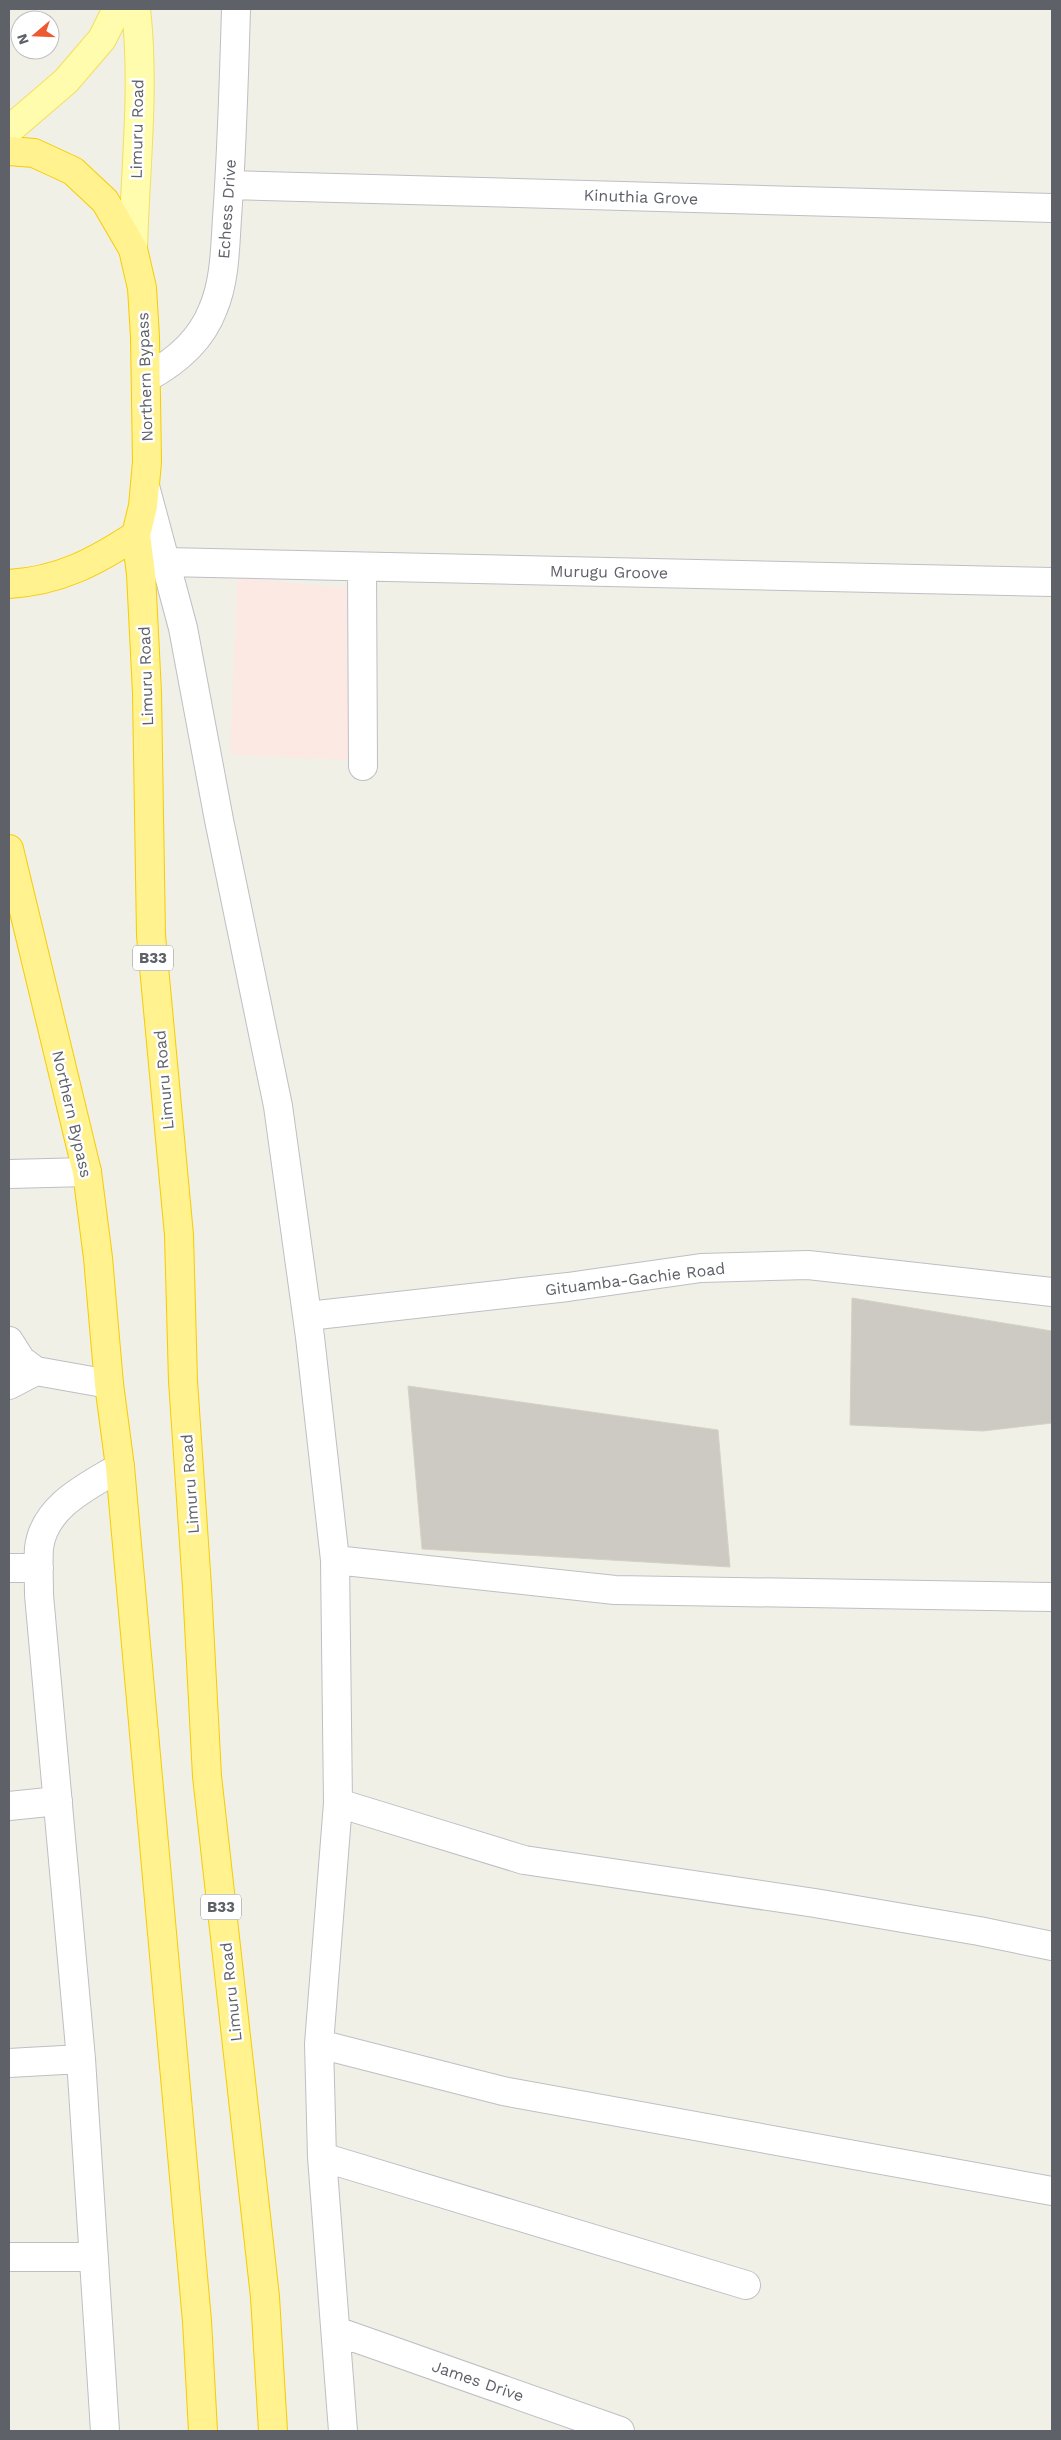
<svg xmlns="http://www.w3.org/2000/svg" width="1061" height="2440" font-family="'Work Sans',sans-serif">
	<rect width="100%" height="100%" fill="#f0f0e6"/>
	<!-- medical -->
	<path fill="#fce9e4" d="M237 578 353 589 354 760 230 755Z"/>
	<!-- building -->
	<path fill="#cccac3" stroke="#d5d2c4" d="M852 1298 1052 1331V1423L983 1431 850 1425Z
		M408 1386 718 1430 730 1567 422 1549Z"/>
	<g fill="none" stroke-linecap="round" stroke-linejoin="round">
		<defs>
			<path id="minor" d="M230 185 1052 208
				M146 378C176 362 201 341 213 309 225 281 225 248 227 218 232 149 234 79 236 9
				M145 486 183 628 219 820 278 1106 310 1337 335 1560 338 1803 319 2044 322 2157 343 2431
				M166 562 1052 582
				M362 567 363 766
				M9 1174 87 1172
				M308 1316 568 1287 701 1268 808 1265 1052 1292
				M9 1341 21 1360 36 1371 109 1384
				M9 1385 36 1371
				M335 1560 615 1590 1052 1597
				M9 1568H39
				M338 1803 524 1860 815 1903 979 1931 1052 1946
				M9 1806 58 1801
				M319 2044 503 2091 1052 2191
				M9 2063 81 2059
				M322 2157 746 2285
				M9 2257H94
				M336 2331 620 2431
				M105 2431 81 2059 39 1595C39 1579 38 1563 39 1548 44 1506 88 1486 120 1467"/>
			<path id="major" d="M9 130 66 81 102 39 117 9
				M133 249C135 170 145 88 136 9"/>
			<path id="highway" d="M9 151 34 153 73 171 105 201 133 249 142 288 145 337 147 462 143 506 136 535 141 574 147 693 151 935 179 1235 183 1381 197 1587 207 1776 265 2297 273 2431
				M9 584C59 581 95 562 136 535
				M9 849 87 1172 98 1258 109 1384 120 1467 197 2321 203 2431"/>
		</defs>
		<!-- minor casing -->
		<use href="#minor" stroke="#bebfc5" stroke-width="30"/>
		<!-- major casing -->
		<use href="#major" stroke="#f4df5b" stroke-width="30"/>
		<!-- highway casing -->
		<use href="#highway" stroke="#f7cc00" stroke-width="30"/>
		<!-- minor -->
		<use href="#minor" stroke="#fff" stroke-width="28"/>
		<!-- major -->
		<use href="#major" stroke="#fffdad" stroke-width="28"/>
		<!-- highway -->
		<use href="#highway" stroke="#fff28f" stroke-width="28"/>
	</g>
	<g text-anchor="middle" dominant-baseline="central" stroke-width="5" stroke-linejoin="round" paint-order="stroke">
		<!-- shield labels -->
		<g fill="#fff" stroke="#8e9095" stroke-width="1">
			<rect x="133" y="945.5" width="40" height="25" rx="4"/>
			<rect x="201" y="1894.5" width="40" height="25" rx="4"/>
		</g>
		<g font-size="15" font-weight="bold" fill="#5e6167">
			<text x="153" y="958">B33</text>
			<text x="221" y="1907">B33</text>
		</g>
		<!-- street labels -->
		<g font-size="16" fill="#5e6167" stroke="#fff">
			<text transform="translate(137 129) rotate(-89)">Limuru Road</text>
			<text transform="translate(641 197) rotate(2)">Kinuthia Grove</text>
			<text transform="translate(227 209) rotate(-86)">Echess Drive</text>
			<text transform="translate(145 377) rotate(-92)">Northern Bypass</text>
			<text transform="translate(609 572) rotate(1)">Murugu Groove</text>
			<text transform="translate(146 676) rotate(-92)">Limuru Road</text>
			<text transform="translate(164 1080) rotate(-95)">Limuru Road</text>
			<text transform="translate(72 1114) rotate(77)">Northern Bypass</text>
			<text transform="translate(635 1279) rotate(-7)">Gituamba-Gachie Road</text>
			<text transform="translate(190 1484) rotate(-94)">Limuru Road</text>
			<text transform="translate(231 1992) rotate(-96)">Limuru Road</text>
			<text transform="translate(478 2381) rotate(19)">James Drive</text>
		</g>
	</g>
	<!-- border -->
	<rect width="1061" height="2440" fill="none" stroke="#5e6167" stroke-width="20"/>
	<!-- north arrow -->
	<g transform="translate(35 35) rotate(251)"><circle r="24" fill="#ffffff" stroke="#bfc0c2"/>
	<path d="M0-4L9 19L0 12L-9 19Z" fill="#ed5930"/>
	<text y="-8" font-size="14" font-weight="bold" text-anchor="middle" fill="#5e6167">N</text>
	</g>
</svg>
